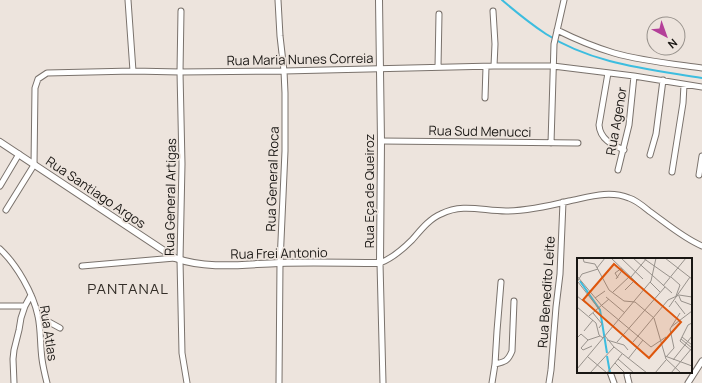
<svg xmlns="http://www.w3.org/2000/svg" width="702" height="383" font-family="Manrope,sans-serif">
	<rect width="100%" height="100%" fill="#ede4dd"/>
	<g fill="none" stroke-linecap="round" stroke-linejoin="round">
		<!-- stream -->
		<path stroke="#3dbddf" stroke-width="2" d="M502 0C516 12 531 24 546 34 592 64 649 69 702 78"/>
		<defs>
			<path id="minor" d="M128 0 133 71
				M278 0 280 36 284 71 285 93V151L280 263 279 383
				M181 11 180 72 182 164 180 260 182 353 187 383
				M493 11 495 44 494 66
				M557 30C575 39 594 47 614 53 642 61 673 64 702 68
				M438 67 439 14
				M608 73 599 125C600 139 612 145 624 150
				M485 98 486 67
				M381 141 578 143
				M551 143 554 44 564 0
				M650 155 656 134 663 80
				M618 170 629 125 634 76
				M672 172 683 103 684 85
				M699 175 702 156
				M0 186 19 154
				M6 210 34 165 35 88 38 79 47 73 133 71 180 72 284 71 494 66H553L634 76 702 87
				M0 249C17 265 33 293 38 316 41 330 40 344 42 359 43 367 45 375 47 383
				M82 266 175 258
				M0 306H25
				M38 316 60 328
				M495 364C505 362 508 361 512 351L514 301
				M610 372 614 383
				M628 372 627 375 629 383
				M14 383 13 359 14 350 19 330 21 318 25 306 31 295
				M383 383 380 263C393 258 402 250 412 240 420 231 429 219 441 214 463 203 483 211 506 211 526 211 549 206 569 201 589 197 609 190 629 198 636 200 643 206 649 211 666 223 683 238 702 246
				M492 383 495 364 497 331 501 282
				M549 383 551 370 556 307 560 274 563 202
				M688 383 702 361"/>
			<path id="tertiary" d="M0 142 175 258C208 270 245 264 279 263 312 262 346 263 380 263L381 141 379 0"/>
		</defs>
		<!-- minor casing -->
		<use href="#minor" stroke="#7a726c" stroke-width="7"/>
		<!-- tertiary casing -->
		<use href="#tertiary" stroke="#7a726c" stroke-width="8"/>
		<!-- minor -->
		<use href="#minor" stroke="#fff" stroke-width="5"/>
		<!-- tertiary -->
		<use href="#tertiary" stroke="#fff" stroke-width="6"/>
	</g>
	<g text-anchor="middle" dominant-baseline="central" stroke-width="3.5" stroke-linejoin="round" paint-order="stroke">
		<!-- street labels -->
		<g font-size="13" fill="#191613" stroke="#ede4dd">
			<text transform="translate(300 59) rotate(-1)">Rua Maria Nunes Correia</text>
			<text transform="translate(616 121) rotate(-80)">Rua Agenor</text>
			<text transform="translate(480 131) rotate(1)">Rua Sud Menucci</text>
			<text transform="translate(272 179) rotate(-88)">Rua General Roca</text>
			<text transform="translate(369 191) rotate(-90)">Rua Eça de Queiroz</text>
			<text transform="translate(96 192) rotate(34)">Rua Santiago Argos</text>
			<text transform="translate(170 197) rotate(-89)">Rua General Artigas</text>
			<text transform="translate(279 253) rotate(-1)">Rua Frei Antonio</text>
			<text transform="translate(546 292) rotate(-86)">Rua Benedito Leite</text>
			<text transform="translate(49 333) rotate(81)">Rua Atlas</text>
		</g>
		<!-- quarter labels -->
		<g font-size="15" letter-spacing="1" fill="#342e28" stroke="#ede4dd">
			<text x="128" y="288">PANTANAL</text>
		</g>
	</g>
	<!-- overview -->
	<g transform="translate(577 258)">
		<rect width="115" height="115" fill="#ede4dd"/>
		<path fill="none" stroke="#3dbddf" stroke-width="2" d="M3 23 23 52 30 95M30 98 33 115"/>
		<path fill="none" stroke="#98928c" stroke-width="1" d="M6 0 7 4 18 6 32 32 47 43 58 44M34 0 61 26M44 0 66 21M56 0 95 35M66 0 93 19M88 0 115 21M20 10 28 0M0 18 25 48 74 89 89 79M54 19 70 0M94 19 103 27 99 38M41 20 38 15 45 10M39 21 46 11M0 24 5 16 21 11M1 24 22 51M73 24 83 34M86 28 109 0M48 32 57 23M36 34 53 18M0 38 19 53M102 38 104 43 115 47M29 39 48 55M18 40 28 33M98 43 108 56M58 44 77 60 89 101 104 115M0 49 19 65 22 77 26 80M92 49 113 19M16 55 25 66 22 70M12 58 32 41M115 65 111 67 103 83 115 93M94 69 115 53M7 73 16 62M28 78 37 89 70 115M105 79 115 87M0 80 4 76 11 82 23 78M104 81 115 90M11 82 4 90 6 92 15 88M30 82 47 87 51 92M40 84 88 29M56 84 91 42 102 37 115 39M88 98 115 108M11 99 30 115M89 99 97 90 93 71 103 55M41 101 57 115M51 101 66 82M96 102 115 78M38 105 48 115M0 111 74 23 79 0M13 115 37 89M30 115 45 96M78 115 89 102M94 115 115 90"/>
		<path fill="#de560c" fill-opacity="0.15" stroke="#de560c" stroke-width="2" d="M37 6 104 64 72 100 6 42Z"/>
		<rect width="115" height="115" fill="none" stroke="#191613" stroke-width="2"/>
	</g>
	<!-- north arrow -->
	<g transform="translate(666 36) rotate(139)"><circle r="19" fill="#ede4dd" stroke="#98928c"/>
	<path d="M0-3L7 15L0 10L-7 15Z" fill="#b44099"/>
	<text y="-6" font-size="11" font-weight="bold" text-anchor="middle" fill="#191613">N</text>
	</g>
</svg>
